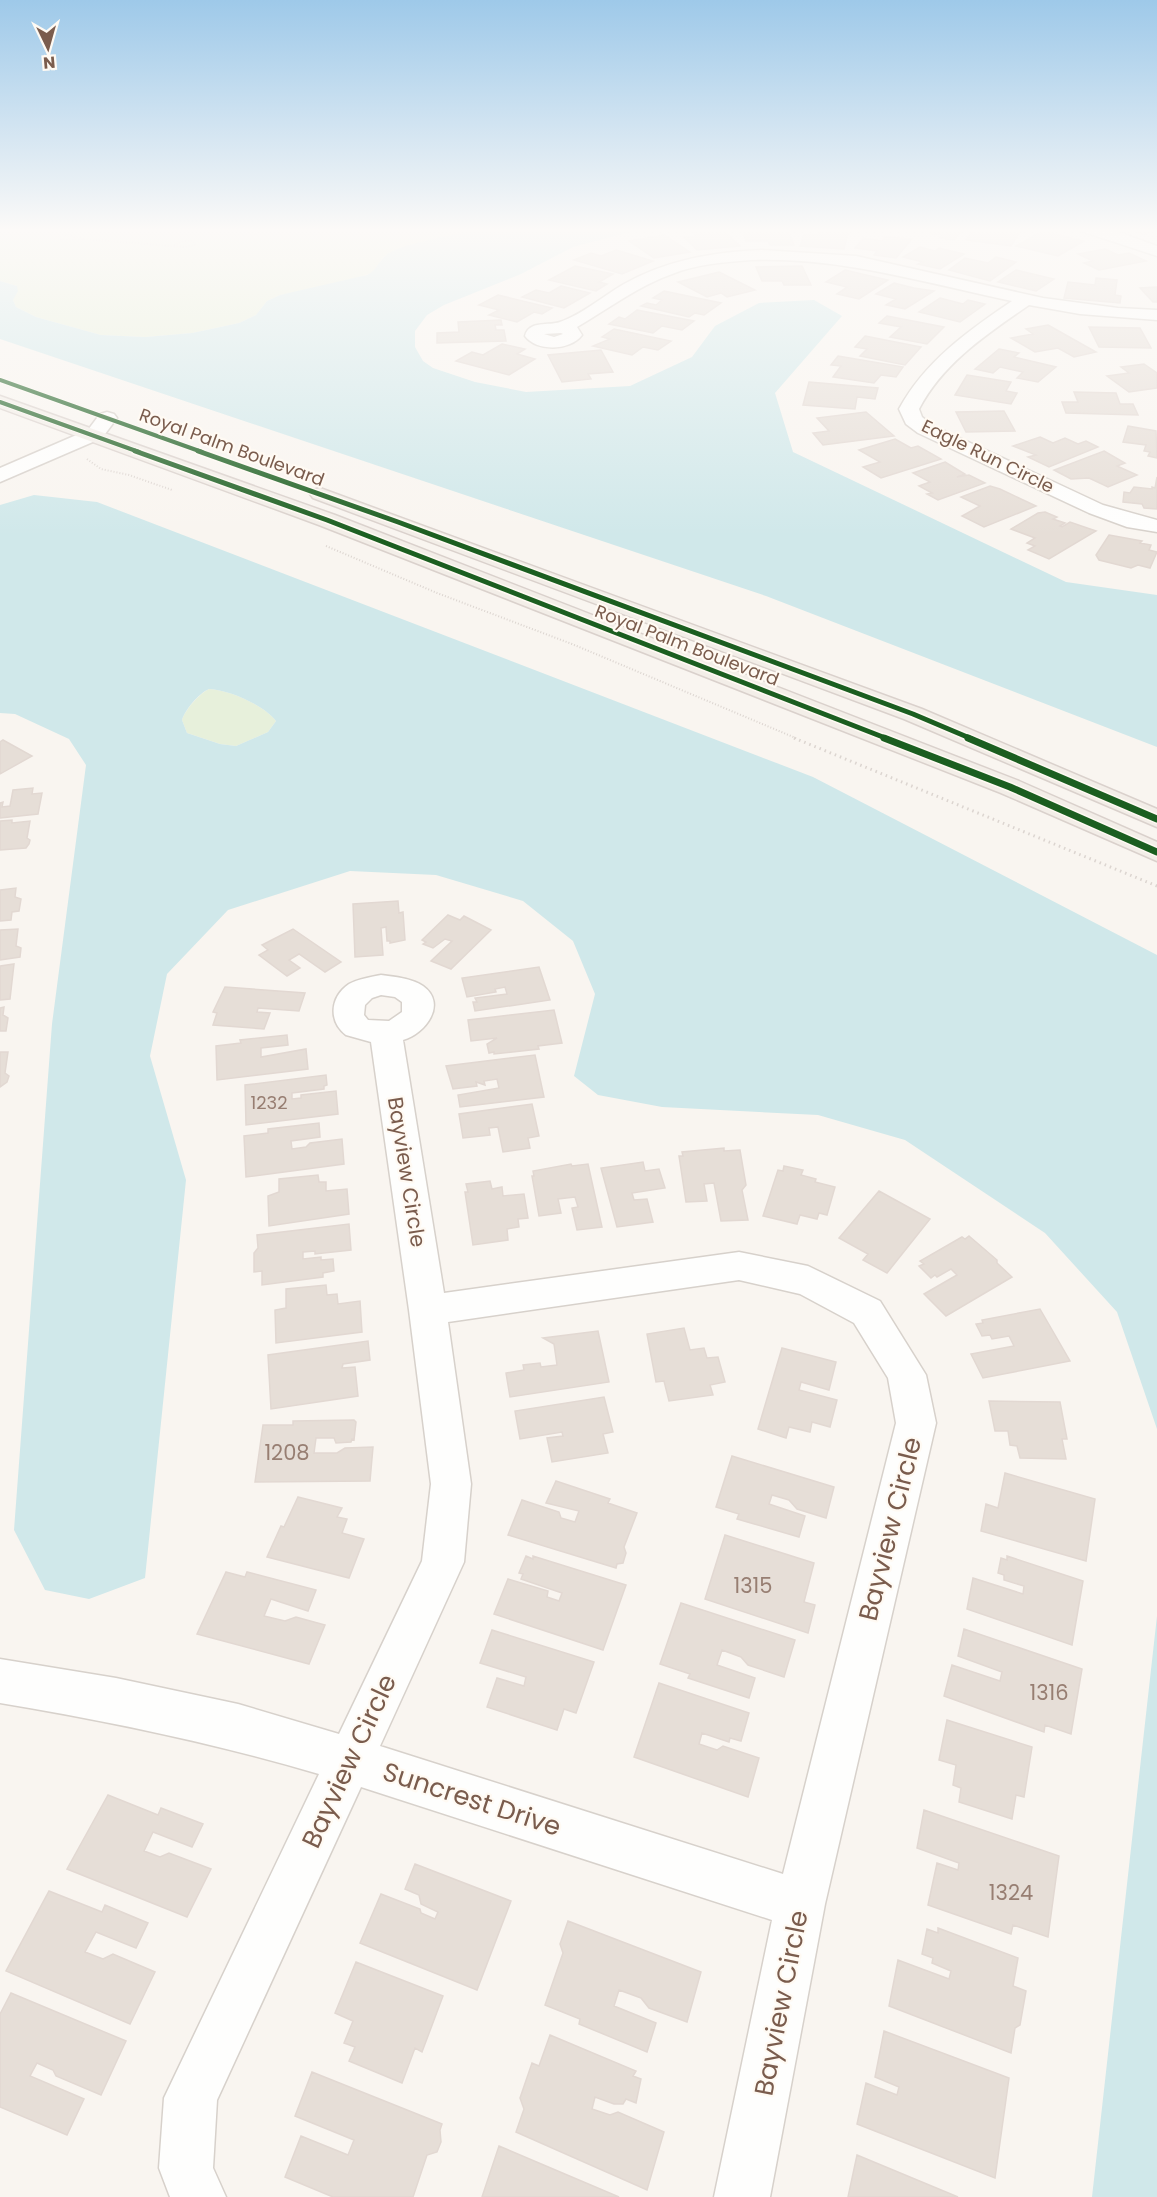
<svg xmlns="http://www.w3.org/2000/svg" width="1157" height="2197" font-family="Poppins,sans-serif">
	<rect width="100%" height="100%" fill="#f9f5f0"/>
	<!-- green -->
	<path fill="#e7f0db" d="M0 228H485L399 249 383 257 374 272 342 283 280 295 267 301 256 315 239 323 192 333 145 337 101 335 36 317 16 307 13 300 17 286 0 281Z
		M209 689C229 690 264 705 276 721L268 732 236 746 220 744 187 733 182 720C185 710 199 694 209 689Z"/>
	<!-- water -->
	<path fill="#d0e8ea" fill-rule="evenodd" d="M485 228H645L573 247 521 274 444 305 427 315 415 331V347L423 361 433 368 475 382 526 392 630 386 692 357 715 326 759 303 814 300 842 316 775 393 793 452 1066 582 1157 595V747L766 596 0 339V281L17 286 18 291 13 300 16 307 36 317 101 335 145 337 192 333 239 323 256 315 267 301 280 295 367 275C378 270 379 259 389 253 409 242 460 234 485 228Z
		M34 495 97 502 813 777 1157 955V1429L1117 1312 1045 1233 905 1140 818 1115 662 1107 598 1095 574 1076 595 994 573 941 523 901 436 875 350 871 228 910 167 974 150 1056 186 1180 145 1578 89 1599 45 1590 14 1530 52 1024 86 765 69 739 15 714 0 713V505ZM209 689C229 690 264 705 276 721L268 732 236 746 220 744 187 733 182 720C185 710 199 693 209 689Z
		M1157 1616V2197H1092Z"/>
	<!-- building -->
	<path fill="#e6ded7" stroke="#e2d8d2" stroke-width="1.5" d="M787 228 794 245H770L768 241H746L742 229Z
		M832 228 849 229 844 249 800 246 804 234 819 235 820 231 831 232Z
		M929 228H964L954 240 940 238 943 235 932 234 936 229Z
		M975 228H1016L1022 229 1011 246 966 240Z
		M1157 228 1145 235 1126 229 1127 228Z
		M722 229 740 246 697 250 684 237 697 236 693 232Z
		M1042 231 1084 241 1058 256 1016 246Z
		M664 235 690 252 654 258 629 241Z
		M885 237 912 239 896 258 874 255 877 251 855 248 864 238 882 241Z
		M920 247 935 251 939 248 964 254 940 269 918 264 923 262 903 257Z
		M1105 249 1118 255 1129 253 1146 261 1099 270 1084 263 1093 261 1078 254Z
		M616 250 653 261 622 274 574 260 591 253 601 256Z
		M996 257 1016 262 990 281 949 270 965 258 988 263Z
		M575 266 613 274 599 282 607 284 596 291 549 280Z
		M802 266 811 285H784L782 281H762L756 267Z
		M845 270 866 275 888 280 859 299 837 294 847 287 826 282Z
		M1016 270 1054 279 1036 291 998 282Z
		M719 272 755 290 727 297 721 293 707 297 678 282Z
		M1096 278 1117 280 1115 295 1121 296 1120 303 1064 298 1068 282 1095 285Z
		M894 283 914 288 934 291 905 309 886 305 896 299 876 294Z
		M561 286 590 293 564 308 522 297 536 290 549 293Z
		M1157 287V302H1153L1140 288Z
		M664 291 721 303 704 315 695 313 689 317 641 306 647 303 656 305 662 300 653 298Z
		M498 295 552 308 542 314 534 312 517 322 489 315 499 310 479 305Z
		M940 298 963 304 968 300 985 304 960 322 919 312Z
		M637 310 694 321 682 330 662 326 653 333 609 324 619 317 625 319Z
		M887 316 944 327 927 344 890 337 901 327 879 323Z
		M501 320 502 325H495L496 330H504L506 341 437 343V333L459 332 458 322Z
		M1048 325 1096 352 1074 357 1058 348 1035 352 1011 338 1033 334 1026 329Z
		M1089 327 1140 328 1151 348 1099 347Z
		M614 329 671 341 658 350 643 347 632 355 593 346 610 339 602 337Z
		M865 336 921 347 905 365 860 356 867 349 855 347Z
		M502 344 525 349 517 354 535 359 509 375 456 361 472 352 483 355Z
		M999 349 1019 353 1014 357 1056 367 1038 382 1017 378 1023 372 1000 367 993 373 975 369Z
		M601 350 613 372 588 374 591 379 562 382 548 355Z
		M838 356 903 367 896 377 881 375 874 383 833 377 841 366 831 365Z
		M1144 364 1157 373V388L1129 392 1107 376 1129 373 1121 367Z
		M967 375 1011 382 1006 391 1017 393 1011 404 955 395Z
		M809 382 878 388 875 399 857 397 855 409 803 405Z
		M1074 392 1116 393 1120 404H1133L1138 415 1066 413 1062 402H1078Z
		M1004 411 1015 431 966 432 956 412Z
		M866 412 894 436 823 445 813 433 829 431 817 418Z
		M1128 426 1156 431 1157 458 1148 456 1150 452 1144 451 1146 445 1123 442Z
		M1040 437 1053 443 1065 438 1078 444 1086 441 1098 447 1049 467 1028 457 1036 455 1013 446Z
		M895 439 911 448 918 446 941 459 881 478 863 467 880 462 859 450Z
		M1104 451 1125 463 1117 466 1137 475 1108 487 1089 478 1071 479 1054 470Z
		M945 462 965 474 957 477 969 475 985 483 938 500 927 494 932 493 919 486 930 482 913 473Z
		M1157 477V509L1144 508 1142 504 1123 502 1124 492 1130 493 1134 487 1152 489V487L1155 488Z
		M990 486 1000 489 1036 506 984 527 962 516 980 506 961 497Z
		M1045 512 1057 517 1053 519 1065 523 1060 526 1062 527 1070 522 1096 531 1049 559 1028 550 1035 546 1027 543 1035 538 1011 529 1038 513Z
		M1109 535 1142 541 1140 543 1151 545 1149 550 1157 552 1150 568 1138 565 1131 568 1099 560 1096 555Z
		M3 740 32 756 0 774V742Z
		M33 788 32 794 42 793 38 814 0 818V803L3 802 2 807 10 806 13 790Z
		M12 820V823L30 821 27 838 30 840 29 844 26 848 0 850V821Z
		M16 888 15 897 21 899 19 911 12 912 11 920 0 921V890Z
		M398 901 399 913 403 912 405 940 390 943V941H387L386 927 381 928 383 955 355 957 353 904Z
		M448 915 460 920 464 916 491 930 451 969 431 961 452 941 445 939 433 948 423 944 426 942 422 940Z
		M18 929 16 946 21 948 20 957 0 960V930Z
		M293 929 341 962 325 972 299 954 289 960 300 968 287 976 259 955 268 950 262 945Z
		M14 964 10 999 0 1000V966Z
		M539 967 550 1000 475 1011 473 1002H477L475 998 507 994 505 987 495 989 496 992 467 997 462 978Z
		M225 987 305 993 299 1011 258 1008 257 1012 270 1013 264 1029 213 1025 217 1013 213 1012Z
		M4 1007 3 1015 8 1018 6 1031H0V1008Z
		M554 1010 562 1043 538 1046 539 1049 494 1054V1052L489 1053 487 1044 497 1038 471 1041 468 1020Z
		M287 1035 288 1045 261 1048V1057L306 1049 308 1069 217 1080 216 1046 241 1043 240 1040Z
		M0 1052H8L5 1073 9 1076 7 1082 0 1087Z
		M535 1055 544 1097 460 1107 458 1095 499 1088 497 1079 484 1081 485 1085 476 1082 477 1086 453 1089 446 1066Z
		M326 1075 327 1085 324 1086V1089L292 1093V1099L301 1098V1095L336 1091 338 1114 246 1125 245 1085Z
		M532 1104 539 1136 528 1138 530 1148 503 1152 498 1127 489 1128 490 1135 463 1138 459 1114Z
		M319 1123 320 1137 291 1141 292 1149 306 1147 310 1143 342 1139 344 1164 246 1177 244 1136 268 1133V1129Z
		M724 1148V1151L740 1150 746 1185 742 1190 748 1220 721 1221 714 1183 704 1184 707 1201 686 1202 679 1156H683L682 1152Z
		M643 1162 645 1171 659 1169 665 1188 632 1193 634 1200 647 1199 653 1222 617 1227 601 1168Z
		M571 1164 572 1166 588 1164 602 1227 577 1230 572 1208 578 1207 575 1197 558 1199 561 1213 539 1216 532 1176H534L533 1171Z
		M784 1166 803 1170 801 1175 816 1179 815 1182 835 1187 827 1215 819 1213 817 1219 800 1215 797 1224 763 1216 778 1170 783 1171Z
		M318 1175 319 1182H326V1191L347 1189 349 1214 269 1226 268 1196 279 1192V1179Z
		M490 1181 492 1189 502 1187 503 1196 524 1194 528 1218 518 1219 519 1227 507 1229 508 1240 473 1245 465 1192H468L466 1184Z
		M879 1191 930 1219 887 1273 863 1260 868 1254 839 1238Z
		M349 1224 351 1250 315 1254V1251L303 1252V1259L321 1257V1260L333 1259 334 1271 323 1273V1277L262 1285V1271L254 1272V1253L258 1248 257 1235Z
		M969 1236 997 1260V1263L1012 1277 946 1316 924 1294 957 1275 951 1269 937 1277 935 1275 931 1278 919 1266 924 1264 920 1261 962 1237 965 1239Z
		M326 1285 327 1295 337 1294 338 1304 360 1301 362 1332 276 1343 275 1310 286 1308V1289Z
		M1040 1309 1070 1361 983 1378 971 1354 1014 1346 1009 1336 992 1339 990 1335 982 1336 976 1324 983 1323 982 1320Z
		M684 1328 690 1350 704 1348 707 1358 718 1357 725 1382 710 1385 713 1395 669 1401 664 1381 656 1382 647 1334Z
		M598 1331 609 1382 510 1397 506 1373 524 1370 523 1365 540 1363 541 1367 557 1365 554 1344 543 1338Z
		M368 1341 370 1360 343 1364 342 1368 355 1367 358 1396 271 1409 268 1355Z
		M782 1348 836 1362 829 1390 801 1382 799 1390 837 1400 830 1427 812 1422 810 1432 789 1427 786 1438 758 1429Z
		M604 1397 613 1432 603 1434 608 1453 552 1462 547 1438 563 1436 562 1432 520 1439 515 1411Z
		M989 1401 1060 1402 1067 1439H1062L1066 1459 1020 1458 1017 1446 1010 1445 1008 1431H995Z
		M354 1420 356 1422 354 1440 352 1439 351 1442 336 1443 334 1438H316L314 1453H337L345 1448 373 1447 370 1481 255 1482 263 1425H293V1421Z
		M732 1456 834 1487 826 1518 797 1509 789 1500 772 1495 769 1504 805 1516 799 1537 737 1519 739 1514 716 1507Z
		M1005 1473 1095 1499 1086 1561 981 1531 986 1504 998 1508Z
		M556 1481 610 1499 608 1503 637 1513 624 1547 626 1553 623 1563 617 1564 616 1568 508 1535 522 1500 559 1512 561 1518 575 1522 579 1511 546 1503Z
		M298 1497 342 1508 337 1517 347 1519 342 1533 364 1539 349 1578 267 1557 281 1526 284 1527Z
		M725 1535 814 1563 804 1602 815 1605 808 1633 705 1599Z
		M526 1556 533 1559V1556L626 1585 603 1650 494 1614 508 1579 548 1591 547 1597 559 1601 562 1593 521 1579 523 1574 519 1573Z
		M1007 1556 1083 1581 1072 1645 967 1609 973 1578 1023 1594 1024 1586 1004 1580V1575L998 1573 1001 1558 1007 1560Z
		M226 1572 245 1577 247 1572 316 1590 308 1611 271 1599 264 1616 285 1621 296 1617 325 1625 309 1664 197 1634Z
		M681 1603 795 1640 784 1677 748 1665 741 1657 722 1650 717 1665 755 1678 749 1698 688 1678 690 1674 660 1664Z
		M964 1629 1082 1669 1071 1734 1045 1725 1044 1732 944 1696 952 1665 1000 1681 1002 1672 958 1656Z
		M492 1630 594 1662 576 1713 564 1709 557 1730 487 1707 497 1678 524 1686 526 1677 480 1663Z
		M659 1683 749 1713 741 1741 730 1738 729 1742 702 1733 699 1744 717 1750 723 1746 759 1758 748 1797 634 1757Z
		M947 1720 1032 1747 1024 1797 1016 1795 1012 1819 959 1802 961 1788 953 1785 956 1765 939 1760Z
		M108 1795 158 1815 161 1808 203 1824 192 1847 153 1832 144 1851 160 1857 169 1853 211 1869 187 1917 67 1869Z
		M924 1810 1059 1856 1048 1937 1013 1925 1011 1934 928 1905 937 1863 958 1870 959 1863 917 1848Z
		M415 1864 511 1901 477 1990 360 1943 381 1894 420 1909 421 1913 435 1919 438 1912 421 1904 419 1895 405 1889Z
		M49 1891 102 1912 105 1905 148 1923 136 1948 96 1932 85 1952 103 1959 113 1954 155 1972 130 2024 6 1971Z
		M568 1921 701 1972 687 2022 649 2008 641 1998 619 1990 614 2006 656 2023 647 2052 579 2024 580 2019 545 2005 563 1953 560 1944Z
		M938 1928 1018 1958 1013 1986 1026 1991 1020 2025 1015 2028 1011 2053 889 2006 898 1960 949 1979 951 1971 932 1963 933 1958 922 1954 927 1929 938 1933Z
		M356 1962 443 1996 422 2052 415 2048 402 2083 349 2061 355 2047 344 2043 353 2021 335 2013Z
		M11 1993 126 2041 101 2095 56 2076 53 2070 37 2063 30 2076 84 2099 67 2135 0 2107V2014Z
		M884 2031 1009 2078 995 2178 857 2124 866 2083 897 2095 899 2087 875 2077Z
		M550 2035 636 2071 633 2076 641 2079 636 2103 626 2099 623 2104H614L595 2097 592 2109 610 2115 618 2112 664 2132 647 2190 516 2132 524 2109 520 2098 532 2063 539 2066Z
		M312 2072 442 2124 440 2130 441 2142 437 2152 427 2155 413 2197H333L285 2177 301 2136 348 2155 354 2140 295 2116Z
		M499 2146 619 2197H482Z
		M857 2155 958 2197H848Z"/>
	<g fill="none" stroke-linecap="round" stroke-linejoin="round">
		<defs>
			<path id="minor" d="M1079 228H1107L1157 246V256L1081 231Z
				M762 250 856 256 1043 298 1118 308 1157 310V320L1080 314 1029 305C987 334 943 363 919 409L922 417 932 425 1103 505 1157 520V532L1127 527 1089 513 918 433 906 424 899 409C925 361 968 331 1012 301 925 283 842 257 752 260 725 262 697 264 672 274 638 286 608 309 577 327L582 335C570 351 537 352 525 336 529 320 549 326 560 322 583 314 603 296 624 284 667 260 713 252 762 250ZM561 333 563 334 554 337 544 334Z
				M107 412 114 414 117 418 102 438 0 482V468L88 430 100 414Z
				M381 975C395 977 411 978 423 986 448 1004 425 1034 403 1040L444 1293 739 1252 808 1266 880 1301 926 1375 936 1423 825 1904 770 2197H714L772 1920 361 1787 217 2100 213 2168 226 2197H170L159 2168 164 2098 319 1774C214 1743 108 1721 0 1703V1659L116 1678 238 1704 339 1734 422 1561 431 1484 409 1310 371 1042 346 1035C328 1021 330 997 349 984 358 979 371 977 381 975ZM381 995 395 997 402 1002V1012L389 1021 368 1020 364 1015 365 1005 372 998ZM739 1280 800 1294 854 1323 888 1378 896 1423 783 1874 380 1746 464 1562 471 1484 448 1322Z"/>
			<path id="major" d="M0 396 335 515 1019 781 1157 842V861L1001 793 319 525 0 408Z
				M320 488 922 709 1157 809V827L904 719 313 498 310 494 313 490Z"/>
		</defs>
		<!-- minor casing -->
		<use href="#minor" stroke="#d7d1cb" stroke-width="3"/>
		<!-- major casing -->
		<use href="#major" stroke="#dad1cc" stroke-width="3"/>
		<!-- path-far1 -->
		<path stroke="#dcd5d0" stroke-width="2" stroke-dasharray="1 2" stroke-linecap="butt" d="M36 228 84 239H60L58 235
			M84 239 185 247 195 245 193 241H183L174 245
			M87 459 101 469 129 475 172 490
			M326 546 437 593 572 644 798 739"/>
		<!-- path -->
		<path stroke="#dcd5d0" stroke-width="3" stroke-dasharray="1.5 4" stroke-linecap="butt" d="M794 738 1157 886"/>
		<!-- minor -->
		<use href="#minor" fill="#fefefd" fill-rule="evenodd"/>
		<!-- major -->
		<use href="#major" fill="#f3eee8" fill-rule="evenodd"/>
		<defs>
			<path id="cycleway-far2" d="M0 380 202 452
				M0 402 139 452"/>
			<path id="cycleway-far1" d="M135 451 327 520 888 739
				M198 451 398 522 913 714 972 739"/>
			<path id="cycleway" d="M884 738 1010 787 1157 852
				M968 738 1157 819"/>
		</defs>
		<!-- cycleway-far2 casing -->
		<use href="#cycleway-far2" stroke="#fffaf3" stroke-width="6"/>
		<!-- cycleway-far1 casing -->
		<use href="#cycleway-far1" stroke="#fffaf3" stroke-width="8"/>
		<!-- cycleway casing -->
		<use href="#cycleway" stroke="#fffaf3" stroke-width="10"/>
		<!-- cycleway-far2 -->
		<use href="#cycleway-far2" stroke="#1b5e20" stroke-width="4"/>
		<!-- cycleway-far1 -->
		<use href="#cycleway-far1" stroke="#1b5e20" stroke-width="5"/>
		<!-- cycleway -->
		<use href="#cycleway" stroke="#1b5e20" stroke-width="7"/>
	</g>
	<!-- sky -->
	<linearGradient id="sky" x2="0" y2="1"><stop stop-color="#9ec9e9"/><stop offset="0.43" stop-color="#fcfaf8"/><stop offset="1" stop-color="#fcfaf8" stop-opacity="0"/></linearGradient>
	<rect width="1157" height="536" fill="url(#sky)"/>
	<g text-anchor="middle" dominant-baseline="central" stroke-width="4.5" stroke-linejoin="round" paint-order="stroke">
		<!-- far-street labels -->
		<g font-size="18" fill="#7a5c4d" stroke="#fffaf3">
			<text transform="translate(232 447) rotate(20)">Royal Palm Boulevard</text>
			<text transform="translate(988 456) rotate(26)">Eagle Run Circle</text>
			<text transform="translate(687 645) rotate(21)">Royal Palm Boulevard</text>
		</g>
		<!-- number labels -->
		<g font-size="18" fill="#977e72">
			<text x="269" y="1102">1232</text>
		</g>
		<!-- street labels -->
		<g font-size="21" fill="#7a5c4d" stroke="#fffaf3">
			<text transform="translate(407 1172) rotate(81)">Bayview Circle</text>
		</g>
		<!-- near-number labels -->
		<g font-size="21" fill="#977e72">
			<text x="287" y="1452">1208</text>
			<text x="753" y="1585">1315</text>
			<text x="1049" y="1692">1316</text>
			<text x="1011" y="1892">1324</text>
		</g>
		<!-- near-street labels -->
		<g font-size="26" fill="#7a5c4d" stroke="#fffaf3">
			<text transform="translate(890 1529) rotate(-76)">Bayview Circle</text>
			<text transform="translate(349 1761) rotate(-65)">Bayview Circle</text>
			<text transform="translate(472 1799) rotate(18)">Suncrest Drive</text>
			<text transform="translate(781 2003) rotate(-79)">Bayview Circle</text>
		</g>
	</g>
	<!-- north arrow -->
	<g transform="translate(48 48) rotate(175)" stroke="#fffaf3" stroke-width="4.5" paint-order="stroke">
	<path d="M0-4.5L10 22L0 15L-10 22Z" fill="#7a5c4d"/>
	<text y="-9" font-size="16" font-weight="bold" text-anchor="middle" fill="#7a5c4d">N</text>
	</g>
</svg>
